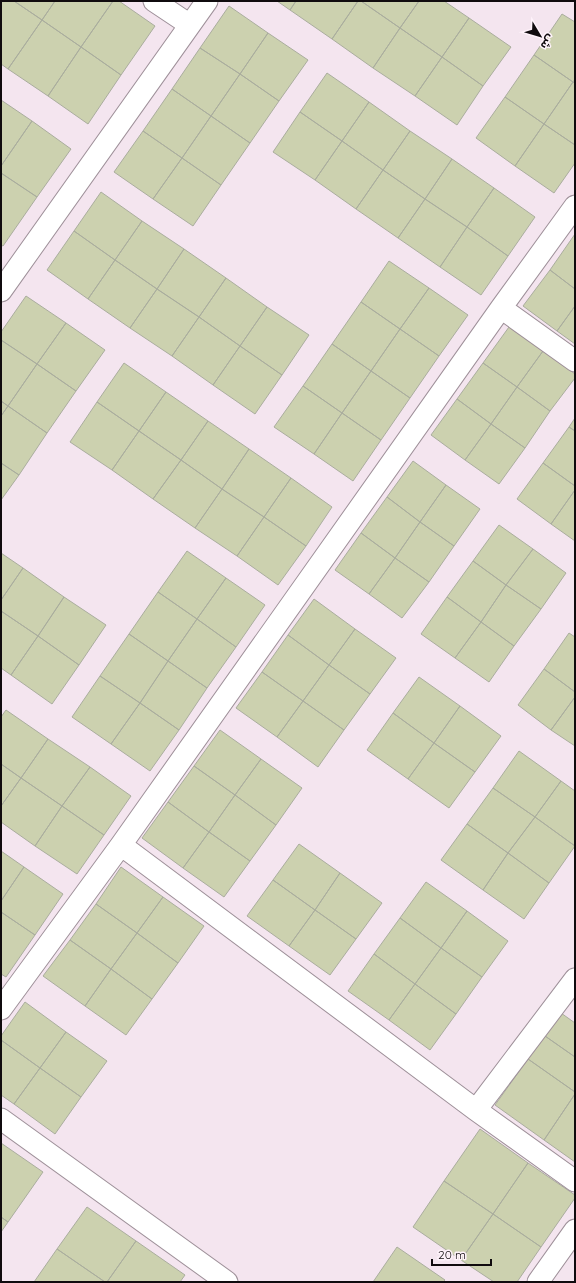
<svg xmlns="http://www.w3.org/2000/svg" width="576" height="1283" font-family="Quicksand,'Noto Sans Arabic',sans-serif">
	<rect width="100%" height="100%" fill="#f4e5ef"/>
	<!-- building -->
	<path fill="#ccd1af" stroke="#aaad9e" d="M1 1H14L42 20 8 69 1 64Z
		M14 1H55L42 20Z
		M55 1H113L81 47 42 20Z
		M113 1H119L155 26 121 75 81 47Z
		M277 1H296L290 10Z
		M296 1H358L332 39 290 10Z
		M358 1H361L400 28 373 68 332 39Z
		M361 1H419L400 28Z
		M419 1H444L469 18 442 57 400 28Z
		M229 6 268 33 240 74 200 48Z
		M562 14 575 22V79L573 82 534 55Z
		M469 18 511 47 483 86 442 57Z
		M42 20 81 47 48 96 8 69Z
		M400 28 442 57 415 96 373 68Z
		M268 33 308 60 279 101 240 74Z
		M81 47 121 75 88 124 48 96Z
		M200 48 240 74 211 116 172 89Z
		M534 55 573 82 544 124 505 97Z
		M442 57 483 86 457 125 415 96Z
		M327 73 369 102 342 141 300 112Z
		M240 74 279 101 250 143 211 116Z
		M573 82 575 84V145L544 124Z
		M172 89 211 116 182 158 143 131Z
		M505 97 544 124 515 166 476 138Z
		M1 100 32 121 1 166Z
		M369 102 410 131 383 170 342 141Z
		M300 112 342 141 315 180 273 152Z
		M211 116 250 143 221 185 182 158Z
		M32 121 71 149 37 197 1 173V166Z
		M544 124 575 145V163L554 193 515 166Z
		M143 131 182 158 153 199 114 172Z
		M410 131 452 159 425 199 383 170Z
		M342 141 383 170 356 209 315 180Z
		M182 158 221 185 193 226 153 199Z
		M452 159 494 188 467 227 425 199Z
		M383 170 425 199 398 238 356 209Z
		M1 173 37 197 3 246 1 245Z
		M494 188 535 217 508 256 467 227Z
		M101 192 142 221 115 260 74 231Z
		M425 199 467 227 440 267 398 238Z
		M142 221 184 249 157 289 115 260Z
		M467 227 508 256 481 295 440 267Z
		M74 231 115 260 88 299 47 270Z
		M575 234V289L550 270Z
		M184 249 226 278 199 317 157 289Z
		M115 260 157 289 130 328 88 299Z
		M389 261 429 288 400 329 361 302Z
		M550 270 575 289V306L557 331 523 306Z
		M226 278 267 307 240 346 199 317Z
		M429 288 468 315 439 356 400 329Z
		M157 289 199 317 172 356 130 328Z
		M26 296 66 323 37 364 1 340V332Z
		M361 302 400 329 371 371 332 344Z
		M575 306V344L557 331Z
		M267 307 309 335 282 375 240 346Z
		M199 317 240 346 213 385 172 356Z
		M66 323 105 350 76 391 37 364Z
		M509 327 543 351 517 387 483 363Z
		M400 329 439 356 410 398 371 371Z
		M1 340 37 364 8 406 1 401Z
		M332 344 371 371 342 413 303 386Z
		M240 346 282 375 255 414 213 385Z
		M543 351 575 374V378L550 411 517 387Z
		M124 363 166 392 139 431 97 402Z
		M483 363 517 387 491 424 457 399Z
		M37 364 76 391 47 433 8 406Z
		M371 371 410 398 381 440 342 413Z
		M303 386 342 413 314 454 274 427Z
		M517 387 550 411 525 448 491 424Z
		M166 392 208 421 181 460 139 431Z
		M457 399 491 424 465 460 431 435Z
		M1 401 8 406 1 416Z
		M97 402 139 431 112 470 70 442Z
		M8 406 47 433 19 475 1 463V416Z
		M342 413 381 440 353 481 314 454Z
		M575 418V431L569 427Z
		M208 421 249 449 222 489 181 460Z
		M491 424 525 448 499 484 465 460Z
		M569 427 575 431V486L543 463Z
		M139 431 181 460 153 499 112 470Z
		M249 449 291 478 264 517 222 489Z
		M181 460 222 489 195 528 153 499Z
		M413 461 446 485 420 522 387 497Z
		M1 463 19 475 1 500Z
		M543 463 575 486V490L551 524 517 499Z
		M291 478 332 507 306 546 264 517Z
		M446 485 480 509 454 546 420 522Z
		M222 489 264 517 237 556 195 528Z
		M575 490V541L551 524Z
		M387 497 420 522 395 558 361 533Z
		M264 517 306 546 278 585 237 556Z
		M420 522 454 546 429 582 395 558Z
		M499 525 533 549 506 585 473 561Z
		M361 533 395 558 369 594 335 570Z
		M533 549 566 573 541 609 506 585Z
		M187 551 226 578 197 619 158 592Z
		M1 553 23 568 1 600Z
		M395 558 429 582 402 618 369 594Z
		M473 561 506 585 481 622 447 597Z
		M23 568 64 597 38 636 1 611V600Z
		M226 578 265 605 236 647 197 619Z
		M506 585 541 609 514 646 481 622Z
		M158 592 197 619 168 661 129 634Z
		M64 597 106 625 79 665 38 636Z
		M447 597 481 622 455 658 421 634Z
		M314 599 355 629 329 665 288 635Z
		M1 611 38 636 11 675 1 668Z
		M197 619 236 647 207 688 168 661Z
		M481 622 514 646 489 682 455 658Z
		M355 629 396 658 370 694 329 665Z
		M569 633 575 637V692L544 669Z
		M129 634 168 661 140 703 100 676Z
		M288 635 329 665 303 701 262 672Z
		M38 636 79 665 52 704 11 675Z
		M168 661 207 688 179 730 140 703Z
		M329 665 370 694 344 730 303 701Z
		M544 669 575 692V697L551 730 518 705Z
		M262 672 303 701 277 737 236 708Z
		M100 676 140 703 111 744 72 717Z
		M419 677 460 706 434 743 393 713Z
		M575 697V746L551 730Z
		M303 701 344 730 318 767 277 737Z
		M140 703 179 730 150 771 111 744Z
		M460 706 501 736 475 772 434 743Z
		M6 710 48 739 21 778 1 764V717Z
		M393 713 434 743 408 779 367 750Z
		M220 730 261 759 235 795 194 766Z
		M48 739 90 767 62 806 21 778Z
		M434 743 475 772 449 808 408 779Z
		M519 751 561 781 535 817 493 788Z
		M261 759 302 788 276 825 235 795Z
		M1 764 21 778 1 806Z
		M194 766 235 795 209 832 168 802Z
		M90 767 131 796 104 835 62 806Z
		M21 778 62 806 35 846 1 822V806Z
		M561 781 575 791V846L535 817Z
		M493 788 535 817 508 853 467 824Z
		M235 795 276 825 250 861 209 832Z
		M168 802 209 832 183 868 142 838Z
		M62 806 104 835 77 874 35 846Z
		M535 817 575 846 549 883 508 853Z
		M467 824 508 853 483 890 441 860Z
		M209 832 250 861 224 897 183 868Z
		M299 844 340 873 315 910 273 880Z
		M1 851 24 867 1 901Z
		M508 853 549 883 524 919 483 890Z
		M24 867 63 894 35 935 1 912V901Z
		M121 867 163 897 137 933 96 904Z
		M340 873 382 903 356 939 315 910Z
		M273 880 315 910 289 946 247 916Z
		M426 882 467 911 441 948 400 918Z
		M163 897 204 926 178 963 137 933Z
		M96 904 137 933 111 969 70 940Z
		M315 910 356 939 330 975 289 946Z
		M467 911 508 941 482 977 441 948Z
		M1 912 35 935 6 977 1 974Z
		M400 918 441 948 415 984 374 954Z
		M137 933 178 963 152 999 111 969Z
		M70 940 111 969 85 1006 43 976Z
		M441 948 482 977 456 1014 415 984Z
		M374 954 415 984 389 1020 348 991Z
		M111 969 152 999 126 1035 85 1006Z
		M415 984 456 1014 430 1050 389 1020Z
		M25 1002 66 1032 40 1068 1 1040V1036Z
		M561 1013 575 1023V1057L545 1036Z
		M66 1032 107 1061 81 1097 40 1068Z
		M545 1036 575 1057V1092L528 1059Z
		M1 1040 40 1068 14 1104 1 1095Z
		M528 1059 575 1092V1094L544 1140 495 1105Z
		M40 1068 81 1097 55 1134 14 1104Z
		M575 1094V1162L544 1140Z
		M480 1129 528 1163 493 1214 444 1181Z
		M1 1143 43 1172 8 1222 1 1217Z
		M528 1163 575 1195V1198L541 1247 493 1214Z
		M444 1181 493 1214 461 1260 413 1227Z
		M87 1207 136 1241 107 1282H105L57 1249Z
		M493 1214 541 1247 517 1282H494L461 1260Z
		M1 1217 8 1222 1 1232Z
		M136 1241 185 1275 180 1282H107Z
		M397 1247 445 1280 443 1282H373Z
		M57 1249 105 1282H34Z"/>
	<g fill="none" stroke-linecap="round" stroke-linejoin="round">
		<defs>
			<path id="minor" d="M154 1 190 25
				M1 291 207 1
				M501 308 575 361
				M121 845 476 1110 575 1181
				M1 1009 121 845 501 308 575 206
				M476 1110 575 979
				M1 1119 227 1282
				M538 1282 575 1230"/>
		</defs>
		<!-- minor casing -->
		<use href="#minor" stroke="#9e9099" stroke-width="23"/>
		<!-- minor -->
		<use href="#minor" stroke="#fff" stroke-width="21"/>
	</g>
	<!-- border -->
	<rect width="576" height="1283" fill="none" stroke="#100b0e" stroke-width="4"/>
	<!-- north arrow -->
	<g transform="translate(540 36) rotate(128)" stroke="#fff3fb" stroke-width="3" paint-order="stroke">
	<path d="M0-3L7 15L0 10L-7 15Z" fill="#100b0e"/>
	<text y="-6" font-size="11" font-weight="bold" text-anchor="middle" fill="#100b0e">ش</text>
	</g>
	<!-- scale -->
	<path d="M432 1259v6h59v-6" fill="none" stroke="#100b0e" stroke-width="2"/>
	<text x="438" y="1259" font-size="12" fill="#100b0e" stroke="#fff3fb" stroke-width="3" paint-order="stroke">20 m</text>
</svg>
